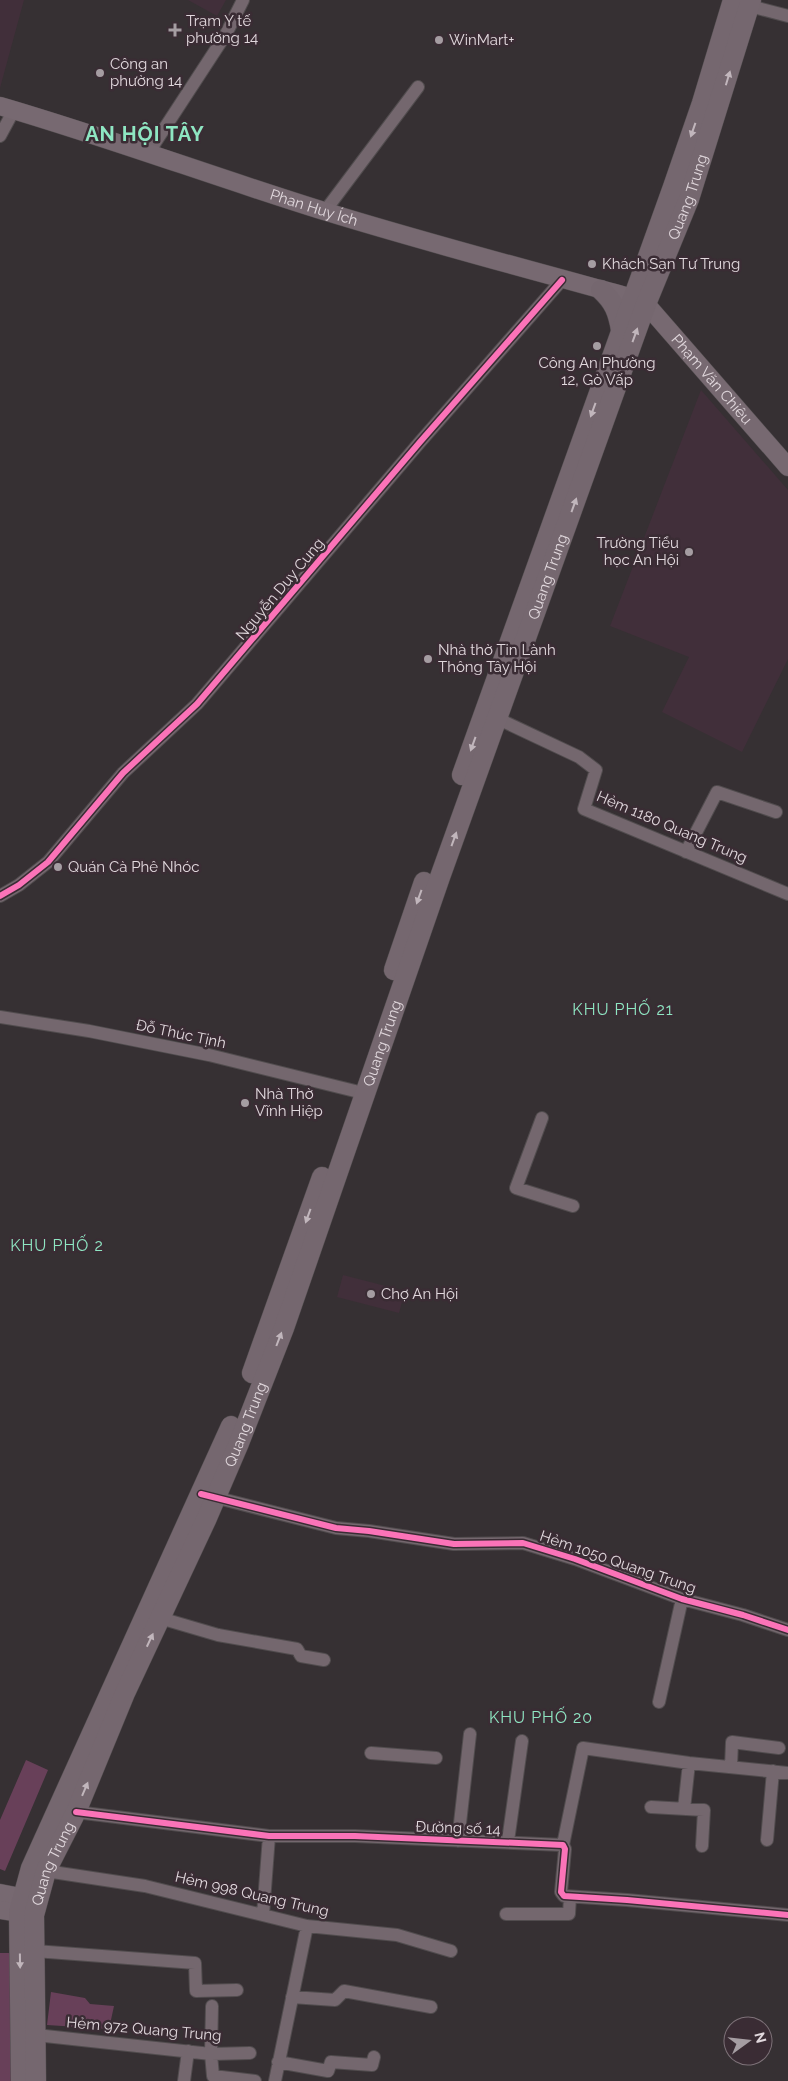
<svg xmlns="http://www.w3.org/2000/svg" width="788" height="2081" font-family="Raleway,sans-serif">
	<rect width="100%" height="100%" fill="#363033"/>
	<!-- built -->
	<path fill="#412f3a" d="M0 0H24L0 88Z
		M188 0H226L217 16Z
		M701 390 788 490V659L742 752 662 712 689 657 610 626Z
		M343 1275 405 1291 399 1313 337 1297Z"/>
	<!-- green -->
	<path fill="#684059" d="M26 1760 48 1770 5 1871 0 1869V1820Z
		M0 1953H12L14 2081H0Z
		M51 1992 85 1998 90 2004 114 2006 109 2029 47 2025Z"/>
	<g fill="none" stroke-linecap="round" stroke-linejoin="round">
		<defs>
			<path id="street" d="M750 6 788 16
				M0 136 14 110
				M149 152 226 34 243 0
				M325 211 418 87
				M492 716 579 757 596 770 584 809 788 894
				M686 852 717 792 776 812
				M0 896 19 885 48 862 123 773 197 704 420 442 562 280
				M0 1017 89 1031 209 1055 355 1091
				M542 1118 516 1188 573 1206
				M210 1496 336 1528 369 1531 454 1544 523 1543 575 1559 682 1599 743 1615 788 1630
				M160 1618 218 1635 297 1649 301 1656 324 1660
				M659 1702 682 1599
				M371 1753 436 1758
				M731 1767 732 1742 779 1748
				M651 1807 704 1810 702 1846
				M684 1809 689 1763
				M76 1812 269 1836H355L563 1845 565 1849 561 1892 564 1896 627 1900 788 1915
				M767 1840 773 1771
				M458 1841 470 1734
				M508 1841 522 1741
				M563 1845 583 1748 689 1763 788 1773
				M46 1871 145 1886 307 1926 397 1935 451 1951
				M506 1914H569L570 1897
				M263 1915 269 1836
				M35 1951 195 1963 196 1991 237 1990
				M292 1997 335 2000 344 1991 431 2007
				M212 2006 211 2054 213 2076 255 2081
				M36 2035 211 2054 250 2053
				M278 2062 328 2071 331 2062 372 2065 374 2057
				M184 2081 188 2051
				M275 2081 307 1926"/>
			<g id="secondary">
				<path id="s1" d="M0 106C110 138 217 178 327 212 428 243 530 270 633 298L646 304 788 467"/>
				<path d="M0 1893 36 1900"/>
				<path d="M0 1910 32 1915"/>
			</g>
			<g id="primary">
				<path d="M601 290C614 302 618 312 621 330"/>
				<path d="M462 775 673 187 702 103 733 0"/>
				<path d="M394 970 424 882"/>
				<path d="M252 1373 322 1177"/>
				<path d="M21 2081 19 1912 31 1868 231 1426"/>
				<path id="s2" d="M36 2081 34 1915 46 1871 76 1812 125 1693 206 1520 239 1443 284 1328 440 877 646 304 689 199 751 0"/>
			</g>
		</defs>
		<!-- street casing -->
		<use href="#street" stroke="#514c4e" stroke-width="14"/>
		<!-- secondary casing -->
		<use href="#secondary" stroke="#514c4e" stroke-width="19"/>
		<!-- primary casing -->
		<use href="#primary" stroke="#514c4e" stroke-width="21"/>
		<!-- street -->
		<use href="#street" stroke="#74676e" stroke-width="12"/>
		<!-- secondary -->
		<use href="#secondary" stroke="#776971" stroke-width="18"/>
		<!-- primary -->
		<use href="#primary" stroke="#75676f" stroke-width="20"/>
		<defs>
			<path id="cycleway" d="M0 896 19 885 48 862 123 773 197 704 420 442 562 280
				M201 1494 336 1528 369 1531 454 1544 523 1543 575 1559 682 1599 743 1615 788 1630
				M76 1812 269 1836H355L563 1845 565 1849 561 1892 564 1896 627 1900 788 1915"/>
		</defs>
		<!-- cycleway casing -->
		<use href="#cycleway" stroke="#3a2c34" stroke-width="9"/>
		<!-- cycleway -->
		<use href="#cycleway" stroke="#fb73b8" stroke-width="6"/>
	</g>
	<!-- one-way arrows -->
	<defs><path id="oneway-solid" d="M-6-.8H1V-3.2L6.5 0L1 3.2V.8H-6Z" transform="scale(1.25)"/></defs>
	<g fill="#c1b6bc">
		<use href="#oneway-solid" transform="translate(728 78) rotate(-73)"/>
		<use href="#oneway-solid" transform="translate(693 130) rotate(109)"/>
		<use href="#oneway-solid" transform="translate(635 335) rotate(-70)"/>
		<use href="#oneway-solid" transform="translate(593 410) rotate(110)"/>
		<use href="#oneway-solid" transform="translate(574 505) rotate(-70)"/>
		<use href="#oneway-solid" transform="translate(473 744) rotate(110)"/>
		<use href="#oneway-solid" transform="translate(454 839) rotate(-70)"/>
		<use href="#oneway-solid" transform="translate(419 897) rotate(110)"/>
		<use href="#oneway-solid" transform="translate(308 1216) rotate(110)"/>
		<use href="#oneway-solid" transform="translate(279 1339) rotate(-69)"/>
		<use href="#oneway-solid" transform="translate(150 1640) rotate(-65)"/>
		<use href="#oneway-solid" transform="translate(85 1789) rotate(-67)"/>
		<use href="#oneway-solid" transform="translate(20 1961) rotate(89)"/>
	</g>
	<!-- markers -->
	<g fill="#a59da2" stroke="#3a2c34" stroke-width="2">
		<path d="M172.5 22.5h5v5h5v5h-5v5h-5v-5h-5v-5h5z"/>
		<circle cx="439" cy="40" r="5"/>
		<circle cx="100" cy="73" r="5"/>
		<circle cx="592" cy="264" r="5"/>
		<circle cx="597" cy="346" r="5"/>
		<circle cx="689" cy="552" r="5"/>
		<circle cx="428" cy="659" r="5"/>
		<circle cx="58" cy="867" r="5"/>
		<circle cx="245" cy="1103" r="5"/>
		<circle cx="371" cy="1294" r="5"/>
	</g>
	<g text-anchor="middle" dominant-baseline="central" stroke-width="5" stroke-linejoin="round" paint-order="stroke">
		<!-- poi labels -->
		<g font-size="15" fill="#e1d8dd" stroke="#3a2c34" text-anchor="start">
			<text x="186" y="21">Trạm Y tế<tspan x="186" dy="17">phường 14</tspan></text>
			<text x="449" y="40">WinMart+</text>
			<text x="110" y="64">Công an<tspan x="110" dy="17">phường 14</tspan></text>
			<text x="602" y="264">Khách Sạn Tư Trung</text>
			<text x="597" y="363" text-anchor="middle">Công An Phường<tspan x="597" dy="17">12, Gò Vấp</tspan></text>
			<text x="679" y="543" text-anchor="end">Trường Tiểu<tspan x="679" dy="17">học An Hội</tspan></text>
			<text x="438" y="650">Nhà thờ Tin Lành<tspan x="438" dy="17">Thông Tây Hội</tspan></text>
			<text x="68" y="867">Quán Cà Phê Nhóc</text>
			<text x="255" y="1094">Nhà Thờ<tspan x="255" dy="17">Vĩnh Hiệp</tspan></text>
			<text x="381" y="1294">Chợ An Hội</text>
		</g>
		<!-- street labels -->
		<g font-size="15" fill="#e1d8dd" stroke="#3a2c34">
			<text stroke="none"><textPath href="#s2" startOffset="2006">Quang Trung</textPath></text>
			<text stroke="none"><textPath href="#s1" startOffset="330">Phan Huy Ích</textPath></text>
			<text stroke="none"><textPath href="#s1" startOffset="776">Phạm Văn Chiêu</textPath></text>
			<text stroke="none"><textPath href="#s2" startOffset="1601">Quang Trung</textPath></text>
			<text transform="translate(280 589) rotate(-50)">Nguyễn Duy Cung</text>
			<text transform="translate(672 827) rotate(23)">Hẻm 1180 Quang Trung</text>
			<text transform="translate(181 1034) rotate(12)">Đỗ Thúc Tịnh</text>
			<text stroke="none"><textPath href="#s2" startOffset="1106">Quang Trung</textPath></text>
			<text stroke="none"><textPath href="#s2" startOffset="701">Quang Trung</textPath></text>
			<text transform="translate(618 1562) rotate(19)">Hẻm 1050 Quang Trung</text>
			<text transform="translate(458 1828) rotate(2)">Đường số 14</text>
			<text stroke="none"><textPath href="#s2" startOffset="221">Quang Trung</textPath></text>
			<text transform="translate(252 1894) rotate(13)">Hẻm 998 Quang Trung</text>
			<text transform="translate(144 2029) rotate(5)">Hẻm 972 Quang Trung</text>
		</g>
		<!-- neighbourhood labels -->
		<g font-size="16" letter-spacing="1" fill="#8ee6c2" stroke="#3a2c34">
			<text x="623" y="1009">KHU PHỐ 21</text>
			<text x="57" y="1245">KHU PHỐ 2</text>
			<text x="541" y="1717">KHU PHỐ 20</text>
		</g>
		<!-- district labels -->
		<g font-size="20" font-weight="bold" letter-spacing="1" fill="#8ee6c2" stroke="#3a2c34">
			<text x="145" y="134">AN HỘI TÂY</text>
		</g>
	</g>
	<!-- north arrow -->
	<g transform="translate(748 2041) rotate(75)"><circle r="24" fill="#3a2c34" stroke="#7d7178"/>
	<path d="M0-4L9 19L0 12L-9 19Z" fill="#a59da2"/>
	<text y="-8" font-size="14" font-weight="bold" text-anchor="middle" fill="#e1d8dd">N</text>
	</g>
</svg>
